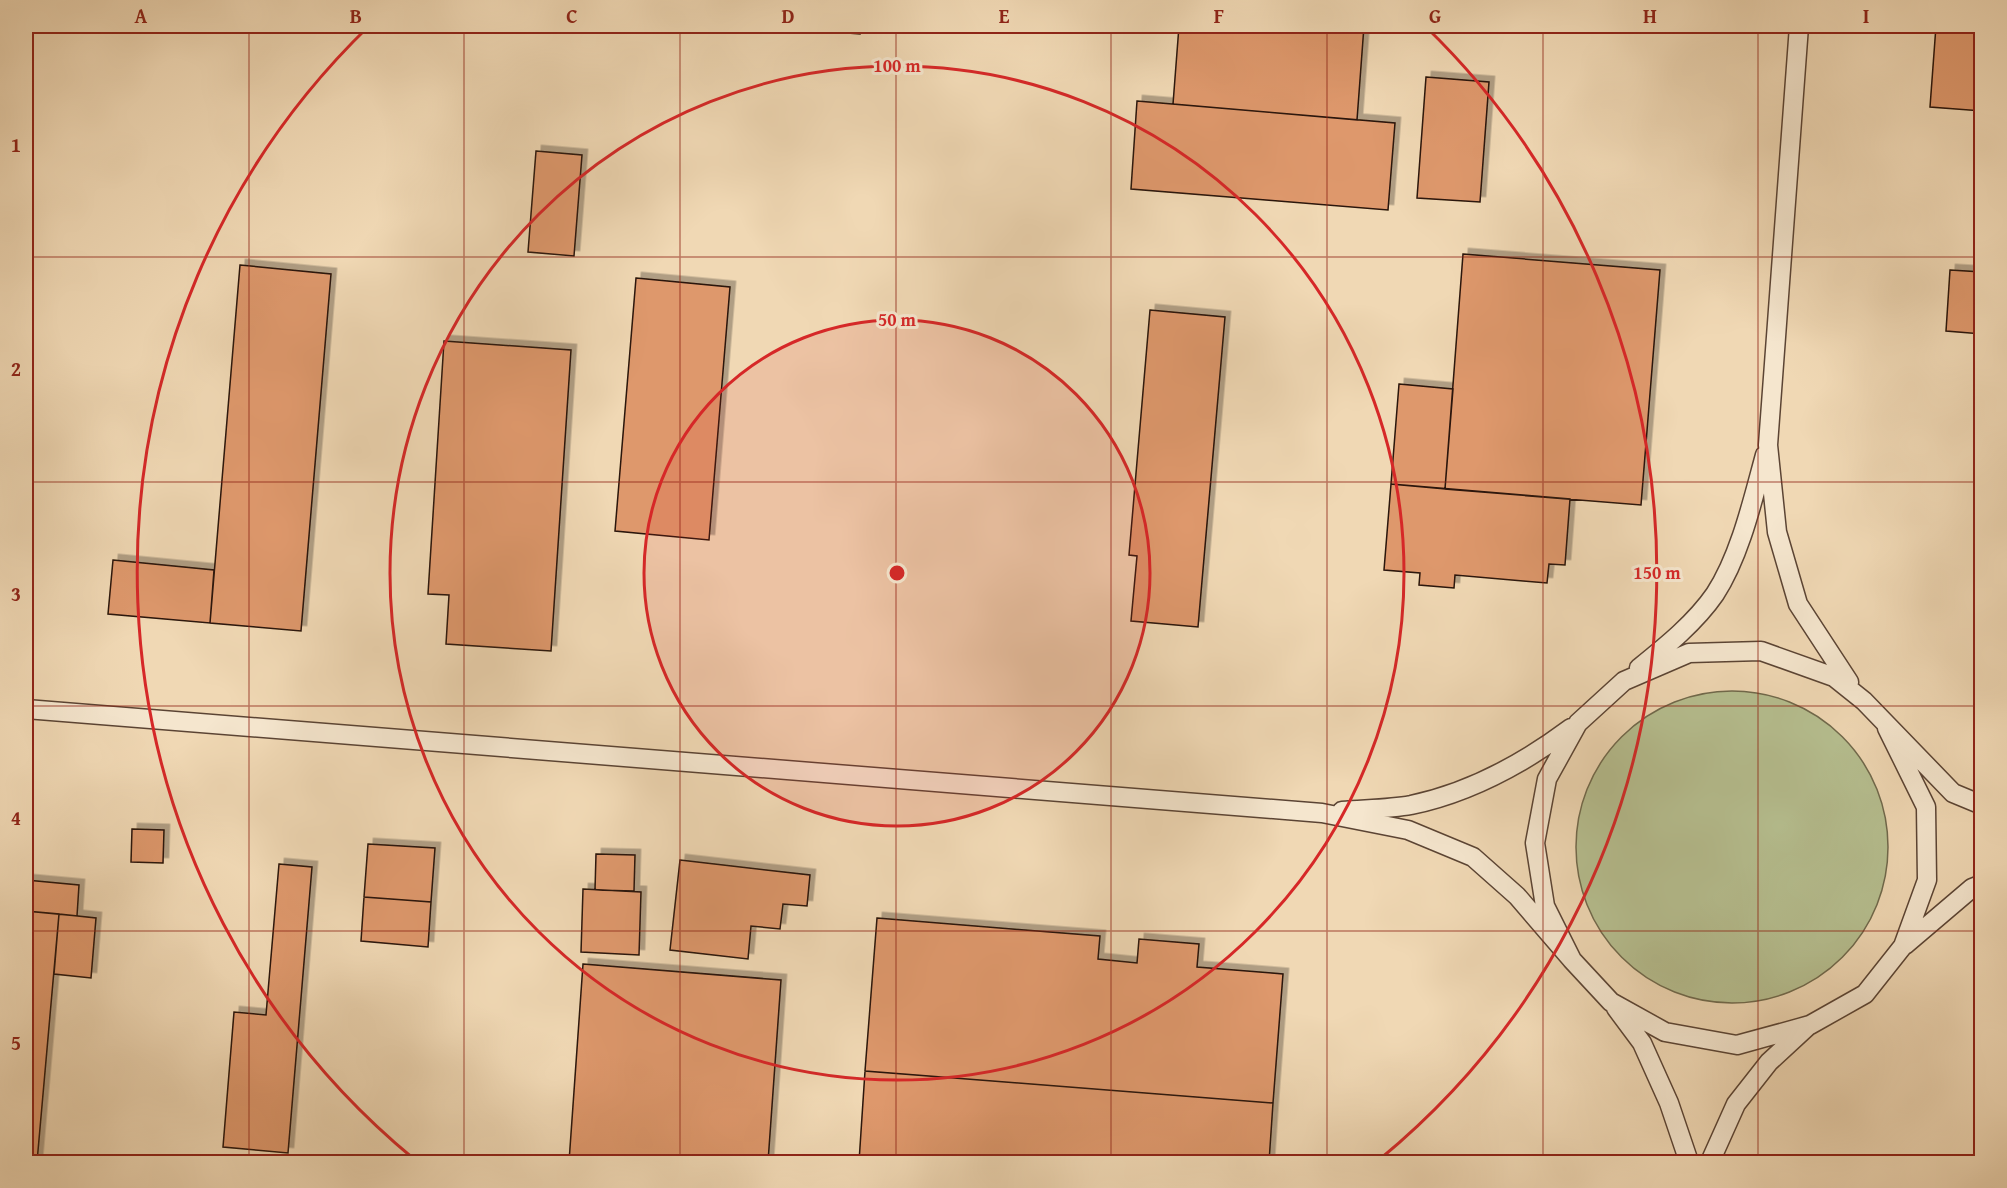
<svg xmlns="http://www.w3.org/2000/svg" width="2007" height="1188" font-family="'Gentium Book Plus',serif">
	<defs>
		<filter id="shadow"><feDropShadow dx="5.5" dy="-5.5" stdDeviation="0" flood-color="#0004"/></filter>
	</defs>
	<rect width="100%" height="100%" fill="#f0d8b4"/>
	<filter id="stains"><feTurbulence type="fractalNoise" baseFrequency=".00333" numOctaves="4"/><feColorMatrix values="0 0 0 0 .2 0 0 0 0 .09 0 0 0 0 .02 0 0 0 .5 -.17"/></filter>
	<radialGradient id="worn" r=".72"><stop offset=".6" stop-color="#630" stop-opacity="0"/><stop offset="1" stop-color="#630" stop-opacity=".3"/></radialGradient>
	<!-- green -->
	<path fill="#b6bf90" stroke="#70694c" stroke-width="1.5" d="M1576 847a156 156 0 1 1 312 0a156 156 0 1 1-312 0Z"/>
	<!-- building -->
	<path fill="#de986c" stroke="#291309" stroke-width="1.5" filter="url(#shadow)" d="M751 26H860V34Z
		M1179 26H1364L1357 120 1173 104Z
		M1936 26H1982V111L1930 107Z
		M1426 77 1489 82 1480 202 1417 198Z
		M1137 101 1395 123 1388 210 1131 189Z
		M536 151 582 155 574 256 528 252Z
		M1463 254 1660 270 1641 505 1445 489Z
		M240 265 331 274 301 631 210 623Z
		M1950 270 1982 272V334L1946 331Z
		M636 278 730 287 709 540 615 531Z
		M1150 310 1225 317 1198 627 1131 621 1137 556 1129 555Z
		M444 341 571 350 551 651 446 644 449 595 428 594Z
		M1399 384 1453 389 1445 489 1391 484Z
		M1391 484 1570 499 1565 565 1549 564 1547 583 1455 575 1454 588 1419 585 1420 573 1384 570Z
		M113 560 214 570 210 623 108 614Z
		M132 829 164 830 163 863 131 862Z
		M368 844 435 848 431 902 364 897Z
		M596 854 635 855 634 891 595 890Z
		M680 860 810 875 807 906 783 904 780 929 751 926 748 959 670 950Z
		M279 864 312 867 288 1153 223 1147 234 1012 266 1015Z
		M26 880 79 885 77 916 26 911Z
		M583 889 641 892 639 955 581 952Z
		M364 897 431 902 428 947 361 941Z
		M26 911 59 914 37 1162H26Z
		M59 914 96 918 91 978 54 974Z
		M877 918 1100 936 1098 959 1137 963 1139 939 1199 944 1197 967 1283 974 1273 1103 865 1071Z
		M583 964 781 980 768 1162H569Z
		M865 1071 1273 1103 1269 1162H859Z"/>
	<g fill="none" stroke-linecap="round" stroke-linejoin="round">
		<defs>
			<path id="lane" d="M1799 26 1768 445 1777 532 1798 604 1849 682
				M1639 668C1665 647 1695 623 1715 594 1740 556 1753 499 1765 455
				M26 709 1322 813 1408 830 1473 857 1517 896 1572 960
				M1887 728 1926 807 1927 880 1903 946 1865 994 1810 1025 1737 1045 1665 1032 1611 1002 1572 960 1545 906 1535 843 1547 779 1578 723 1624 681 1689 653 1761 651 1834 677 1864 701 1953 793 1982 805
				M1342 811C1365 809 1389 809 1411 805 1469 793 1524 763 1571 728
				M1905 945 1972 888 1982 884
				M1616 1008 1642 1043 1669 1103 1689 1162
				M1710 1162 1736 1104 1769 1062 1807 1027"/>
		</defs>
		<!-- lane casing -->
		<use href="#lane" stroke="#5b4434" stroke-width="21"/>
		<!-- lane -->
		<use href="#lane" stroke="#f5e6ce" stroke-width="18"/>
	</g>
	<!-- grid -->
	<path fill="none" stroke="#8f2418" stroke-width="1.5" stroke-opacity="0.55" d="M249 26V1162M464 26V1162M680 26V1162M896 26V1162M1111 26V1162M1327 26V1162M1543 26V1162M1758 26V1162M26 257H1982M26 482H1982M26 706H1982M26 931H1982"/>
	<!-- distance rings -->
	<circle cx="897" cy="573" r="253" fill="#d62828" fill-opacity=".12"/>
	<g fill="none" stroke="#d62828" stroke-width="3">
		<circle cx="897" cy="573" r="253"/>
		<circle cx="897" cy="573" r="507"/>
		<path d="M414 1159A760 760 0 0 1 369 26M1425 26A760 760 0 0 1 1380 1159"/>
	</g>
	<circle cx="897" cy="573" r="9" fill="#d62828" stroke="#f5e6ce" stroke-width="3"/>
	<g font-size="18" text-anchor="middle" font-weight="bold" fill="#d62828" stroke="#f5e6ce" stroke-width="6" stroke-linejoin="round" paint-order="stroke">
		<text x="897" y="72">100 m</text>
		<text x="897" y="326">50 m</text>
		<text x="1657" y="579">150 m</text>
	</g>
	<!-- margin -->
	<rect width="2007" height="1188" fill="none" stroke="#f0d8b4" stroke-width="66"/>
	<rect x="33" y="33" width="1941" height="1122" fill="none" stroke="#8f2418" stroke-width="2"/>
	<g font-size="20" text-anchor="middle" font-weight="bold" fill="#8f2418">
		<text x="141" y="23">A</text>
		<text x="356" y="23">B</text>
		<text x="572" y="23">C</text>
		<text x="788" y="23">D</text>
		<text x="1004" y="23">E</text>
		<text x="1219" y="23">F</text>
		<text x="1435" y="23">G</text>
		<text x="1650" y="23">H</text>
		<text x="1866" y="23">I</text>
		<text x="16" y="152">1</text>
		<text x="16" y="376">2</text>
		<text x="16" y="601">3</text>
		<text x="16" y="825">4</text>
		<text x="16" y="1050">5</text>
	</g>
	<rect width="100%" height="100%" filter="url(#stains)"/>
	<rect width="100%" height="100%" fill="url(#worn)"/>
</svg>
